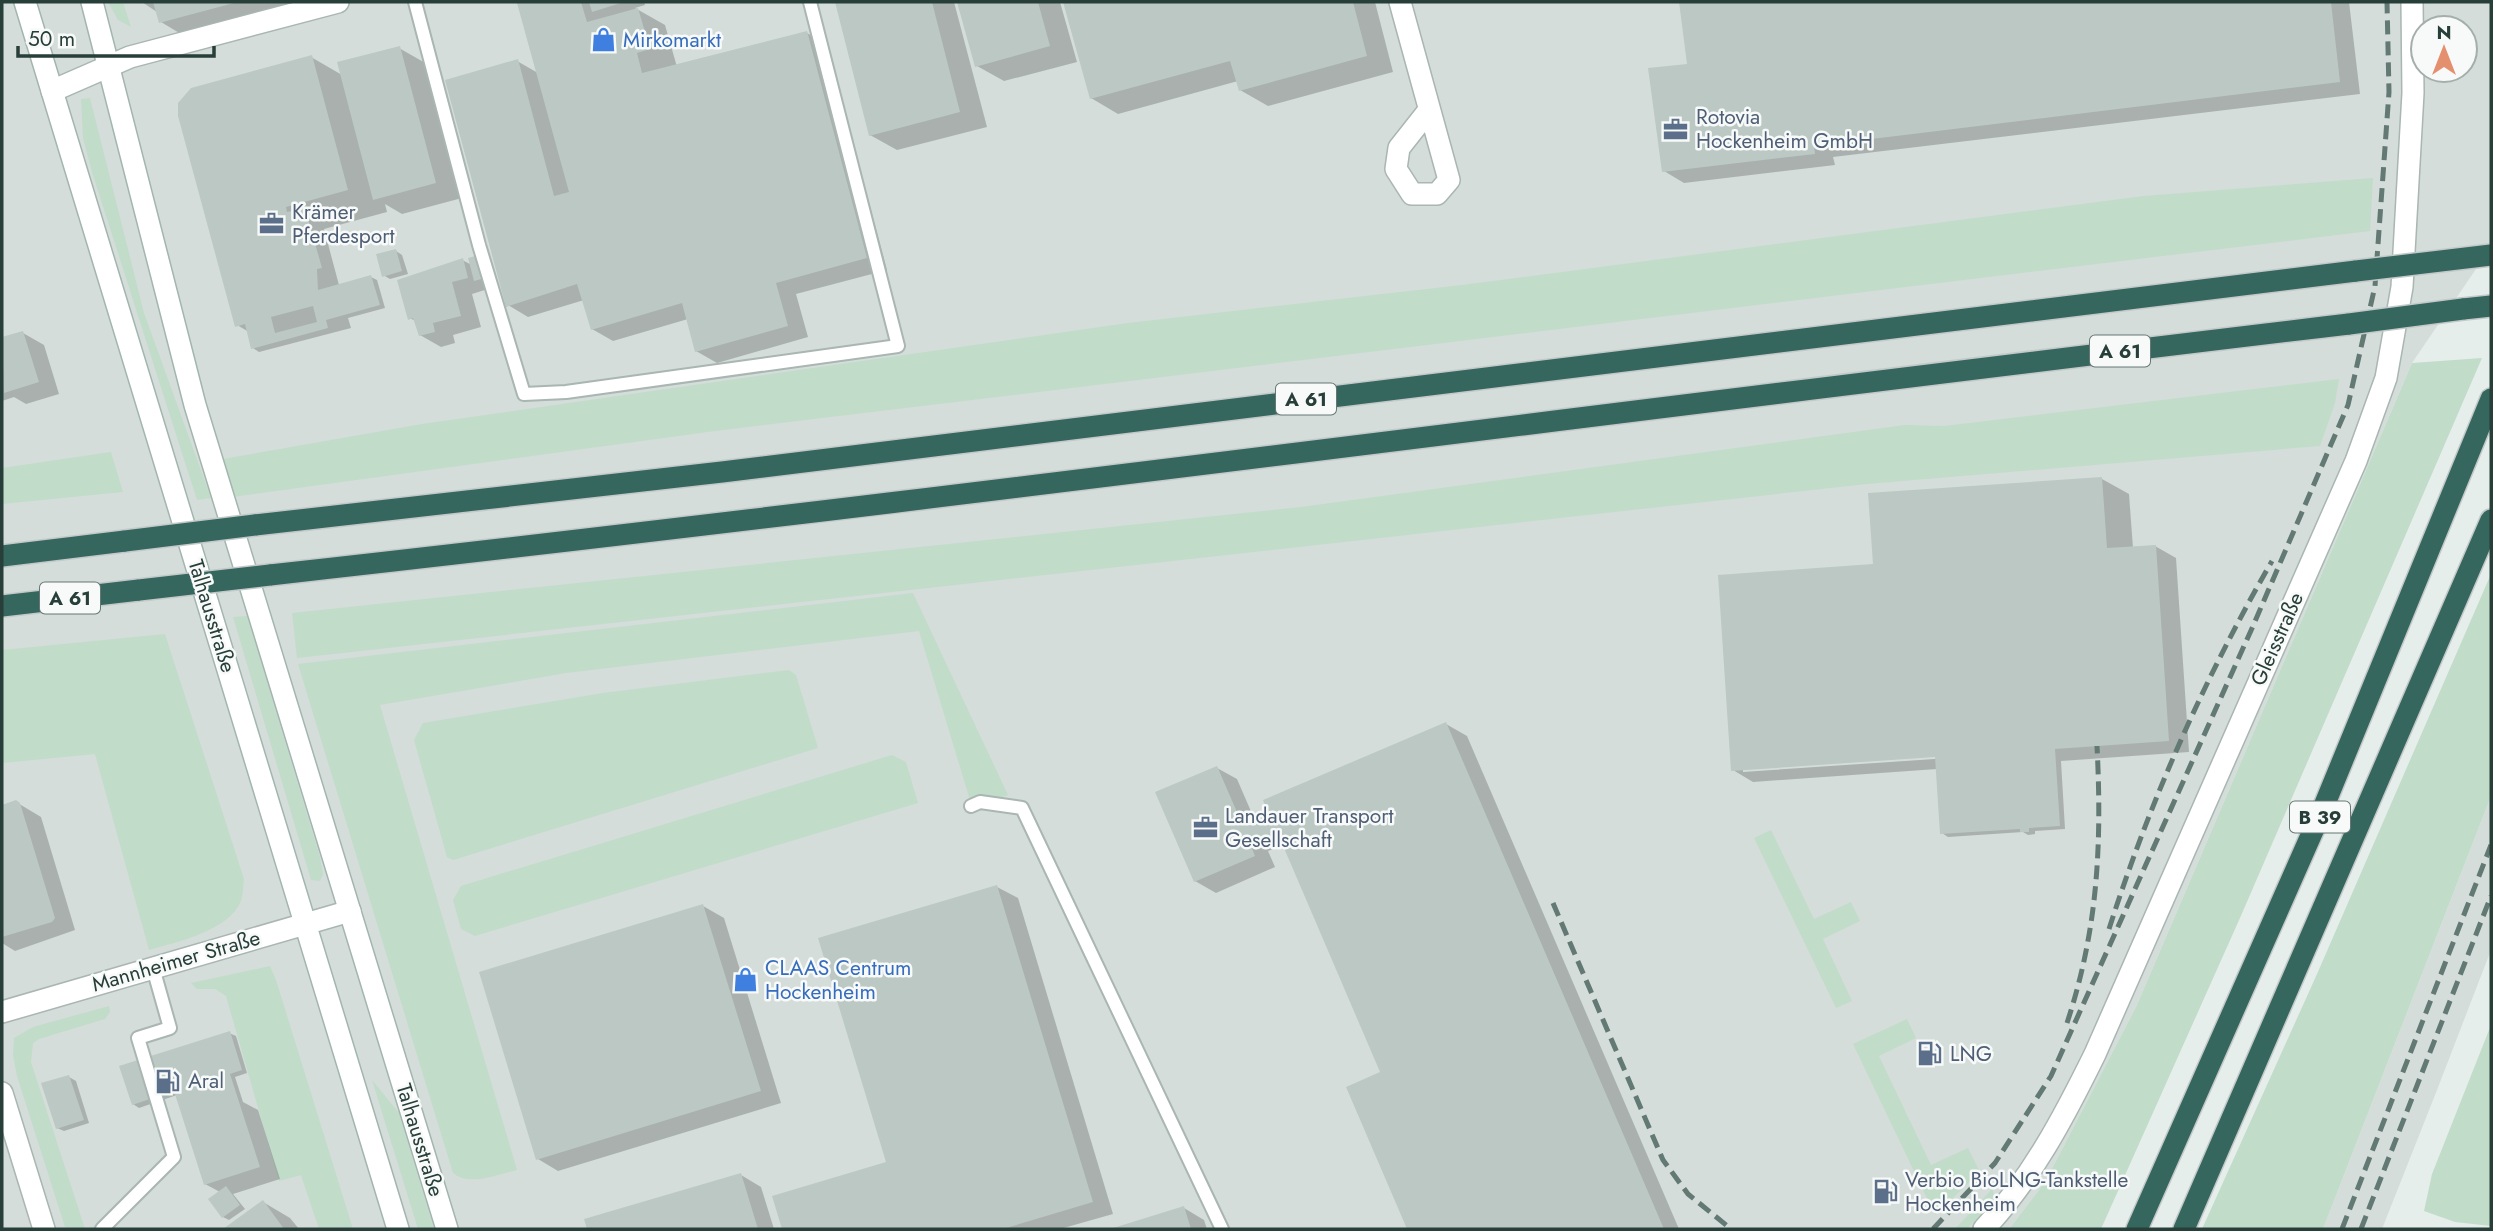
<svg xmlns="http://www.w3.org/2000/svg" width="2493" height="1231" font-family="Jost,sans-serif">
	<rect width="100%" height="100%" fill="#e6eeeb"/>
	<!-- built -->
	<path fill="#d4ddda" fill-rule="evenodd" d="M2 2H2491V247L2412 363 2136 1007 2045 1182 2009 1229H2ZM2423 28H2465V70H2423Z
		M2491 796V950L2437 1090 2382 1229H2323Z"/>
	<!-- green -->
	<path fill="#c2dcca" d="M108 2H123L131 27 118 20Z
		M90 98 144 313 211 498 197 500 92 172 83 138 81 99Z
		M2373 178 2370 231 715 431 224 498 212 461 422 424 1128 323 1462 285 2144 196Z
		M2482 358 2240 918 2101 1229H2009L2045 1182 2136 1007 2412 363Z
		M2339 379 2335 403 2320 446 1867 484 297 658 292 613 1301 507 1905 425 1944 426Z
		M111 452 123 492 2 504V468Z
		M2491 574V796L2323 1229H2202L2317 974Z
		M913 593 1008 795 972 807 919 631 566 673 380 705 517 1170C497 1174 470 1187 453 1173L298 664Z
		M247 616 320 857 323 874 320 881 311 880 233 617Z
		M165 634 244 879C243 886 243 895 241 901 229 931 176 942 149 950L95 754 2 763V650Z
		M789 670 796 675 818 748 453 860 447 857 414 740 423 723 603 693Z
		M892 755 906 762 918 803 475 936 461 929 453 900 461 886Z
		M1771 830 1814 919 1851 902 1860 921 1823 939 1852 1001 1836 1008 1754 838Z
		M270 966 276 980 353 1229H319L301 1175 279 1181 226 996 215 989H197L191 983Z
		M109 1006 110 1012 105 1019 39 1039 33 1043 31 1062 85 1229 65 1227 17 1076 13 1055 14 1038 33 1027Z
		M1907 1019 1916 1038 1879 1056 1931 1165 1968 1148 1980 1172 1935 1215 1853 1044Z
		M2491 1025V1226L2455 1222 2424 1211 2432 1174Z
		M372 1080 399 1113 434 1229H418Z
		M1992 1189 1994 1194 1990 1206 1967 1229H1955Z"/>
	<!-- shadow -->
	<path fill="#0003" fill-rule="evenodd" d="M142 2H297L181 34 161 22 157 12Z
		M528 2H644L645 5 635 8 665 25 677 67 807 33 827 45 887 270 796 294 808 337 717 363 696 351 688 319 613 341 592 329 584 300 528 317 508 305 517 61 538 73 520 4Z
		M837 2H954L987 127 897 150 870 135Z
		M959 2H1060L1077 62 1004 81 977 66Z
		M1065 2H1375L1393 72 1268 106 1240 90 1238 81 1118 114 1091 98Z
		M1681 2H2349L2360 94 1833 157 1835 165 1684 183 1664 171 1689 65Z
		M399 48 427 64 462 198 402 214 385 204 387 212 324 229 339 285 371 277 377 280 385 308 348 318 351 328 259 352 253 348 249 332 237 325 311 57 342 75Z
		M396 251 402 255 408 274 390 279 383 275Z
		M479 257 488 289 472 294 481 327 453 335 455 343 441 347 420 335 417 322 410 318 462 260 472 265Z
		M23 333 44 345 59 394 26 404 14 397 2 401V339Z
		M2102 479 2129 494 2133 548 2155 546 2176 558 2189 752 2061 761 2065 829 2035 831V834L2028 835 2023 832 1948 837 1942 833 1937 769 1753 782 1733 770 1874 566ZM2052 747V751L1743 772V768Z
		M1446 724 1467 736 1679 1229H1409L1348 1088 1382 1073 1284 845 1268 851 1275 867 1216 893 1195 881 1217 768 1237 779 1253 816Z
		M16 802 41 817 75 930 15 951 2 943V806Z
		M997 887 1018 898 1113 1214 1060 1229H784L774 1198 888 1163Z
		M703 906 724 918 781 1103 558 1171 538 1159Z
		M229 1033 236 1036 247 1073 235 1077 243 1102 258 1110 280 1179 233 1194 245 1209 229 1220 223 1217 220 1192 205 1184 177 1095 139 1108 133 1104Z
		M69 1077 76 1081 89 1123 64 1131 57 1128Z
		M741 1175 761 1187 774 1229H589L587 1220Z
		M263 1202 290 1218 299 1229H226Z
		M1184 1208 1204 1220 1207 1229H1114Z"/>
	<!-- building -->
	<path fill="#bcc8c4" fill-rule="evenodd" d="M153 2H234V3L159 23Z
		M581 2 587 22 638 8 650 49 637 53 642 73 807 31 867 258 776 283 788 326 695 352 682 303 591 330 577 284 506 307 445 80 518 59 554 196 569 192 517 3Z
		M589 2H624L592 12Z
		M835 2H932L960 112 869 136Z
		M957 2H1038L1050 46 975 67Z
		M1063 2H1353L1367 56 1239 91 1230 61 1090 99Z
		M1679 2H2331L2340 82 1814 146 1815 154 1662 172 1648 68 1687 64Z
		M400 46 436 183 373 200 337 62Z
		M312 55 348 190 286 207 287 212 305 208 322 268 317 269 318 290 371 275 380 305 326 320 328 328 251 349 245 324 235 327 178 116V103L191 88ZM313 306 317 322 275 333 271 317Z
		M396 249 402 271 382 277 376 254Z
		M479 255 485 278 474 281 468 258Z
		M463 258 468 278 452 282 461 316 433 323 435 332 419 336 413 318 408 320 397 280Z
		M23 331 39 382 4 393 2 337Z
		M2102 477 2107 548 2156 545 2169 741 2055 749 2060 826 2029 828V832H2020V829L1940 834 1935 757 1731 771 1718 575 1873 564 1868 493Z
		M1446 722 1563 994 1664 1229H1407L1346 1087 1380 1072 1278 834 1251 846 1255 856 1194 882 1155 792 1217 766 1240 819 1266 808 1263 800Z
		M16 800 20 803 55 918 52 922 2 937V805Z
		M997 885 1093 1202 1003 1229H782L772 1196 886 1162 818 938Z
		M703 904 761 1091 536 1160 479 972Z
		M230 1031 242 1070 230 1074 260 1167 204 1185 174 1091 132 1105 119 1066Z
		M69 1075 84 1120 56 1129 41 1083Z
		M741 1173 758 1229H587L584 1219Z
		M226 1186 240 1205 222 1218 208 1199Z
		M263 1200 284 1229H223Z
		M1184 1206 1191 1229H1110Z"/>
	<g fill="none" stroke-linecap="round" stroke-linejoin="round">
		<defs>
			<path id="lane" d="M415 2 479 245 524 394 566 392 898 346 810 2
				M971 806 980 802 1022 808 1222 1229
				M102 1229 174 1157 138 1038 170 1028 153 968"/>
			<path id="street" d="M1400 2 1449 180 1437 194H1412L1396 169 1399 148 1429 110
				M52 91 130 57 338 2
				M2 1012 350 911
				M2 1093 44 1229
				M1984 1229C2032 1178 2064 1117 2095 1054L2356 461 2386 378 2402 287 2413 93 2412 2"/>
			<path id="secondary" d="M25 2 398 1229
				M92 2 195 405 447 1229"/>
			<path id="highway" d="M2463 309 2491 306
				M255 525 722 472 2356 271
				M2 556 125 541
				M270 575C964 498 1656 406 2349 324
				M2 606 139 590
				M2137 1229 2324 806 2491 399
				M2184 1229 2491 520"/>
		</defs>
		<!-- lane casing -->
		<use href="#lane" stroke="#a9b6b2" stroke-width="16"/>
		<!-- street casing -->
		<use href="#street" stroke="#a9b6b2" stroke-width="24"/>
		<!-- secondary casing -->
		<use href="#secondary" stroke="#a3b5af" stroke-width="24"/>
		<!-- highway casing -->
		<use href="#highway" stroke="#c3c9c8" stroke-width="24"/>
		<!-- lane -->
		<use href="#lane" stroke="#fff" stroke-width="12"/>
		<!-- street -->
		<use href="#street" stroke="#fff" stroke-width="21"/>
		<!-- secondary -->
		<use href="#secondary" stroke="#fff" stroke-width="21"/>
		<!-- highway -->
		<use href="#highway" stroke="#35675f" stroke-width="21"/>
		<!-- rail -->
		<path stroke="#627974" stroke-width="5" stroke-dasharray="14 7" stroke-linecap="butt" d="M1553 903 1663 1160 1688 1194 1731 1229
			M2109 929C2150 801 2205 677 2272 561
			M2067 1023C2098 929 2102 844 2097 746
			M1933 1229 1995 1163 2051 1076 2253 626 2348 405 2375 286 2389 92 2387 2
			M2342 1229 2491 845
			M2361 1229 2491 896"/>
		<defs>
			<path id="highway-bridge" d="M2356 271 2491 255
				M2349 324 2463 309
				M125 541 255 525
				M139 590 270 575"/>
		</defs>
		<!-- highway-bridge casing -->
		<use href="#highway-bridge" stroke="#c3c9c8" stroke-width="24" stroke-linecap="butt"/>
		<!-- highway-bridge -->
		<use href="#highway-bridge" stroke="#35675f" stroke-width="21"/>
	</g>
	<!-- icons -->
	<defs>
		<symbol id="shop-bare" viewBox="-9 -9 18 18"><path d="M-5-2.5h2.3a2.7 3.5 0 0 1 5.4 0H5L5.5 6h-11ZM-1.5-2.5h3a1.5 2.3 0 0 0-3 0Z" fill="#3f7fe0" stroke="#f7faf9" stroke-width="2.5" paint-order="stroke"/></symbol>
		<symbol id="office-bare" viewBox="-9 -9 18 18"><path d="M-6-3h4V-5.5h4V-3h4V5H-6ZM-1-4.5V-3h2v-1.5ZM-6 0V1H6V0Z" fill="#5c6f8a" stroke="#f7faf9" stroke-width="2.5" paint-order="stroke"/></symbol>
		<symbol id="fuel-bare" viewBox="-9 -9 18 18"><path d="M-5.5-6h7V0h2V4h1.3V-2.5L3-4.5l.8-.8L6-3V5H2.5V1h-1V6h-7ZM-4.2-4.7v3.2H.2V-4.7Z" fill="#5c6f8a" stroke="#f7faf9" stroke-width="2.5" paint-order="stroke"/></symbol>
	</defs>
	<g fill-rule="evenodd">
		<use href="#shop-bare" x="586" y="22" width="35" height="35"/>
		<use href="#office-bare" x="1658" y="112" width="35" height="35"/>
		<use href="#office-bare" x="254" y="206" width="35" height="35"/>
		<use href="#office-bare" x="1188" y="810" width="35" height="35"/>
		<use href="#shop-bare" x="728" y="962" width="35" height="35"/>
		<use href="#fuel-bare" x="1912" y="1036" width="35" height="35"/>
		<use href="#fuel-bare" x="150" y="1064" width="35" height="35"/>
		<use href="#fuel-bare" x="1868" y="1174" width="35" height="35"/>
	</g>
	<g text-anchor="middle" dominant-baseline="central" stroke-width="5" stroke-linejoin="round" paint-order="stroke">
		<!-- shield labels -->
		<g fill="#f7faf9" stroke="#657673" stroke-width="2">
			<rect x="2090" y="335.5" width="60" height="31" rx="5"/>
			<rect x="1276" y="383.5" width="60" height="31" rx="5"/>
			<rect x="40" y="582.5" width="60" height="31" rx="5"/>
			<rect x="2290" y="801.5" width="60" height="31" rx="5"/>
		</g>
		<g font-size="19" font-weight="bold" fill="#273e39">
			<text x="2120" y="351">A 61</text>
			<text x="1306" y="399">A 61</text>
			<text x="70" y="598">A 61</text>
			<text x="2320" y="817">B 39</text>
		</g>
		<!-- shop labels -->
		<g font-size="21" fill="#366cbe" stroke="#f7faf9" text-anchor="start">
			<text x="623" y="40">Mirkomarkt</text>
			<text x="765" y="968">CLAAS Centrum<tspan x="765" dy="24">Hockenheim</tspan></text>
		</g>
		<!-- service labels -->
		<g font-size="21" fill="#4e5e75" stroke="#f7faf9" text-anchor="start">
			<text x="1696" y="117">Rotovia<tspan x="1696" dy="24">Hockenheim GmbH</tspan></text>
			<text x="292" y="212">Krämer<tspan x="292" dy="24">Pferdesport</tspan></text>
			<text x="1225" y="816">Landauer Transport<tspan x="1225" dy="24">Gesellschaft</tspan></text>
			<text x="1950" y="1054">LNG</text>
			<text x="188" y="1081">Aral</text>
			<text x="1905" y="1180">Verbio BioLNG-Tankstelle<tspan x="1905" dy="24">Hockenheim</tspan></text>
		</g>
		<!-- street labels -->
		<g font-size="21" fill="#273e39" stroke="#f7faf9">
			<text transform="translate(212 616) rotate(73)">Talhausstraße</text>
			<text transform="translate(2277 639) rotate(-66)">Gleisstraße</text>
			<text transform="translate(176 961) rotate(-16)">Mannheimer Straße</text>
			<text transform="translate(420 1140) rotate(73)">Talhausstraße</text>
		</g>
	</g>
	<!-- border -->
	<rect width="2493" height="1231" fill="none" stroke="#273e39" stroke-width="7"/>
	<!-- north arrow -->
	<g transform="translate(2444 49)"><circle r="33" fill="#f7faf9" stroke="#a4afac" stroke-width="2"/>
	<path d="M0-5L12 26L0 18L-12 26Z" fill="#e4906e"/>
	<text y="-10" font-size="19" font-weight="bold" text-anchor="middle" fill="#273e39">N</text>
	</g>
	<!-- scale -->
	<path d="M18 46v10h196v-10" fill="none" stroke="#273e39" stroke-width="3.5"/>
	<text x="28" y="46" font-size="21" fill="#273e39" stroke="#f7faf9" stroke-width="5" paint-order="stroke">50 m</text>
</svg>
